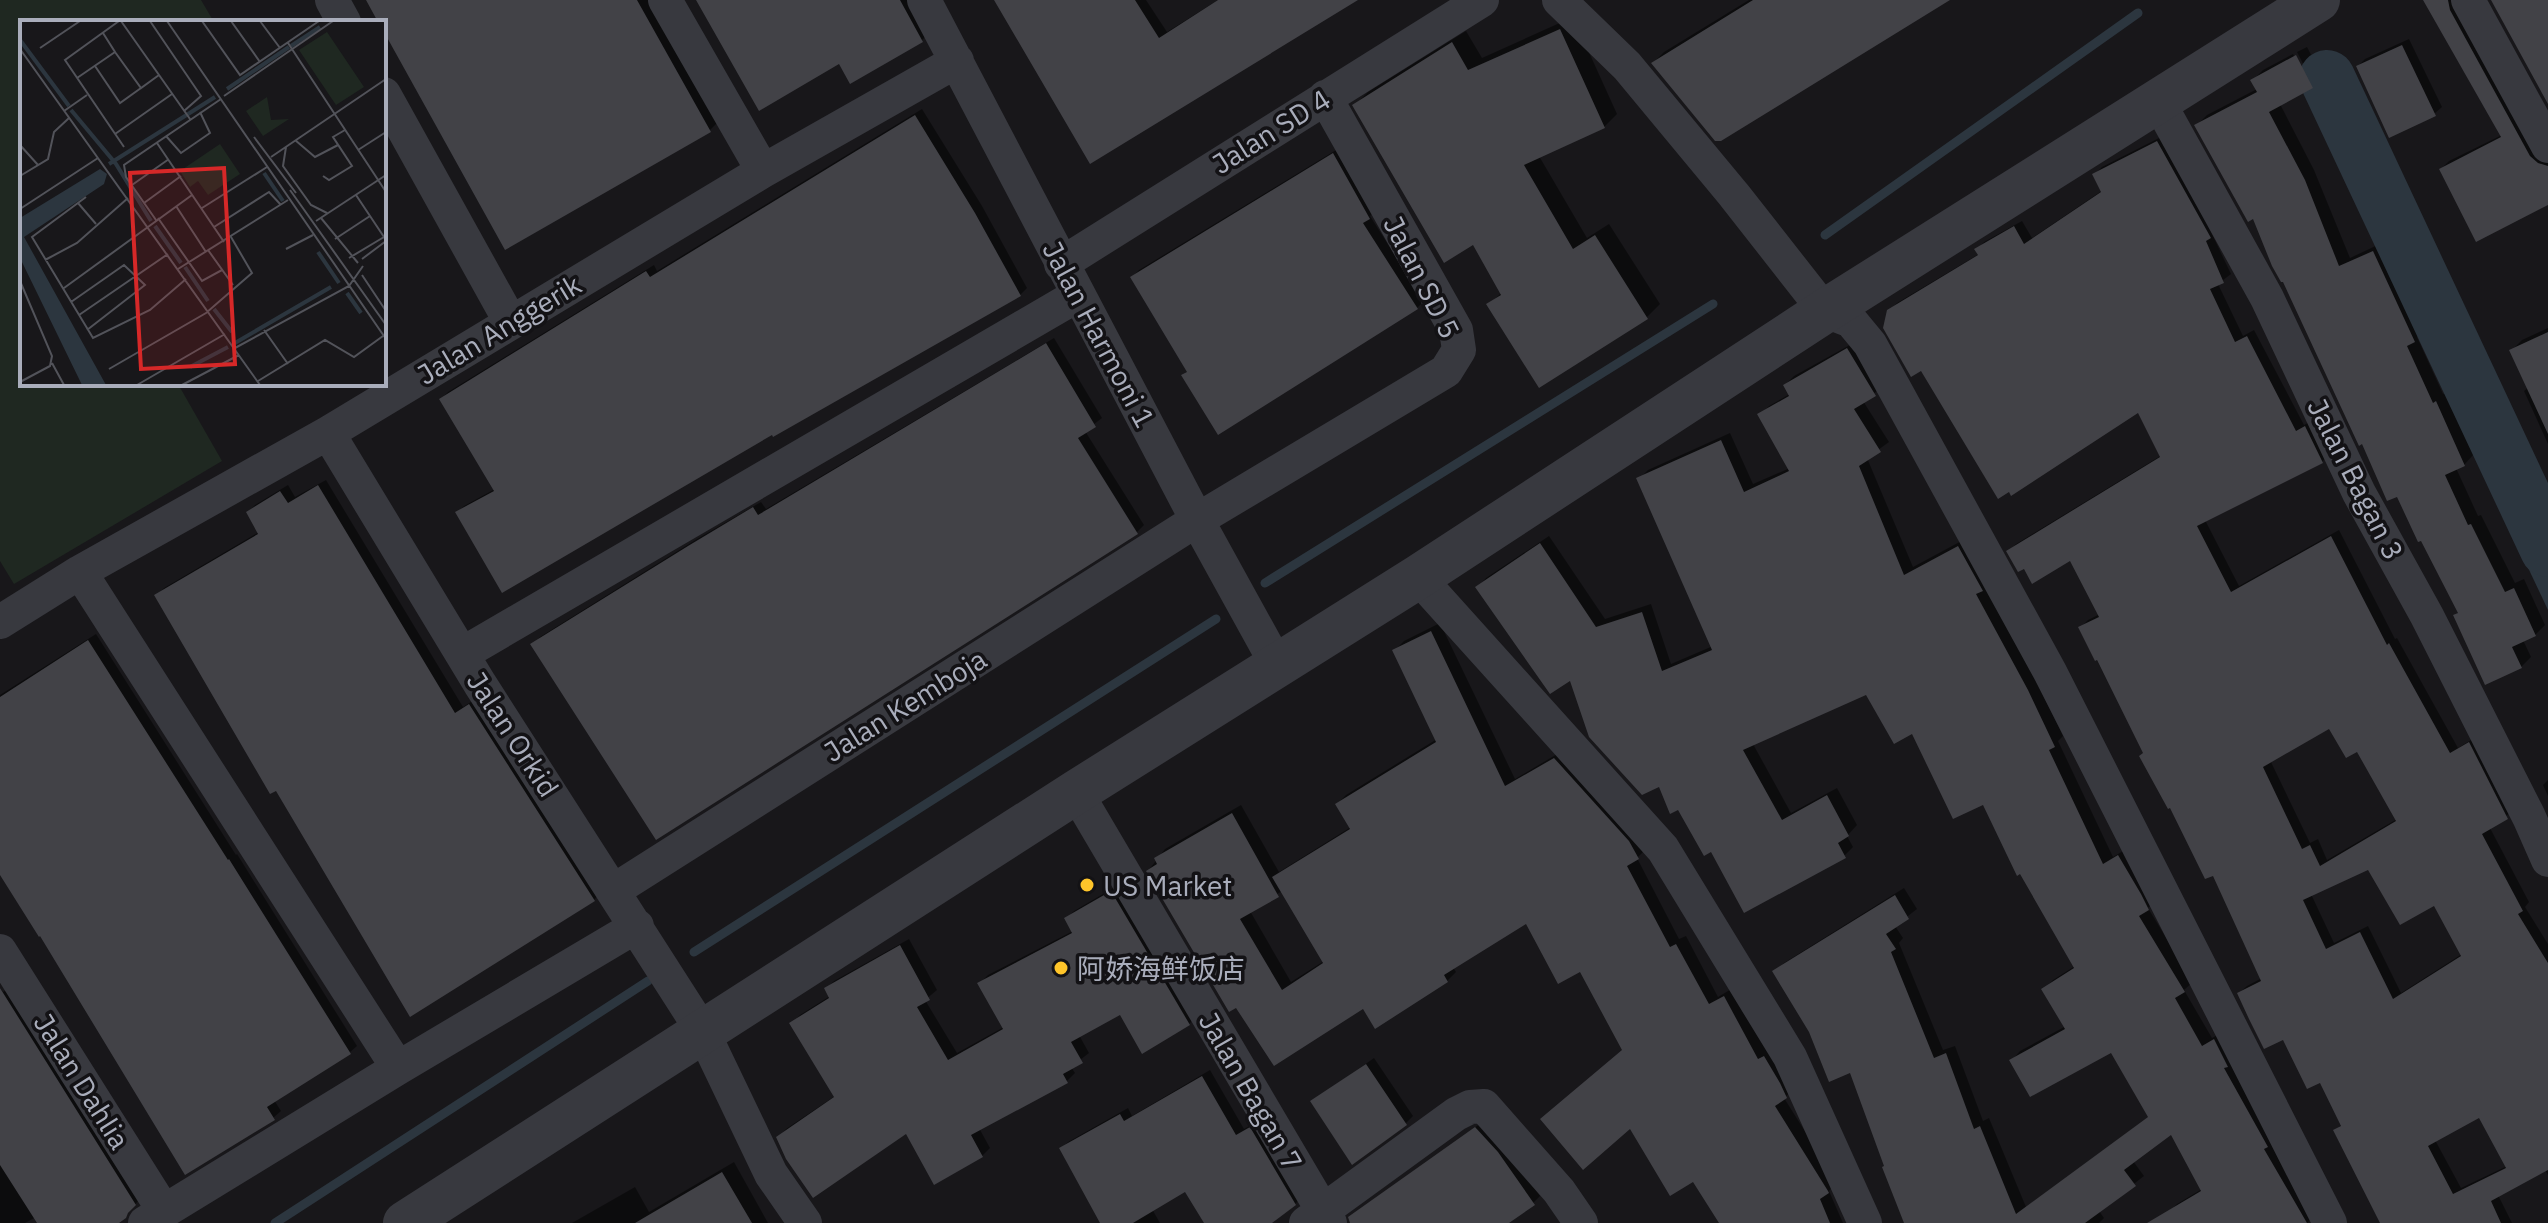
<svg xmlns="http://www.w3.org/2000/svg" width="2548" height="1223" font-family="'IBM Plex Sans','Noto Sans SC',sans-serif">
	<rect width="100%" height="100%" fill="#18171a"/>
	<!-- green -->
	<path fill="#1f2821" d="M0 0H201L214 22H22V384H178L222 461 14 584 0 561Z"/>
	<!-- water -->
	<path fill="#2c363f" d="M2548 545V610L2522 555Z"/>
	<!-- shadow -->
	<path fill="#0007" fill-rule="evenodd" d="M368 0H648L717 123 710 130 384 29V22H380Z
		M699 0H911L929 33 922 40 851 81 840 62Z
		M996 0H1146L1167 32 1218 0H1353L1091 162Z
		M1749 0H1945L1653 63 1664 52Z
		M2425 0H2458L2548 156V203L2441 169 2449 161 2502 135Z
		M1573 17 1617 114 1604 127 1539 156 1587 238 1609 224 1660 304 1647 317 1489 305 1502 292 1474 242 1355 105 1368 92 1466 31 1482 58Z
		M2409 39 2442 107 2434 114 2358 66 2365 59Z
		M2307 47 2322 76 2314 85 2297 52Z
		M2293 54 2310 86H2313L2280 104 2314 170 2350 258 2384 242 2424 330 2417 337 2443 394 2447 393 2474 454 2464 465 2456 468 2478 516 2481 515 2515 583 2524 579 2545 625 2535 635 2523 640 2531 657 2521 667 2455 616 2459 612 2422 538 2254 216 2197 125 2207 115 2257 89 2253 80 2263 70Z
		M922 109 982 206 1027 288 1020 295 457 513 464 506 495 489 441 399 448 392 654 265 657 271Z
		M2165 135 2231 274 2218 284 2243 336 2254 330 2304 425 2313 420 2329 454 2322 462 2205 520 2239 586 2339 530 2395 639 2397 638 2458 748 2476 737 2514 810 2490 828 2529 902 2525 907 2548 944V1175L2545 1170 2498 1195 2512 1223H2383L2336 1130 2342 1124 2321 1080 2284 1037 2239 993 2247 986 2262 978 2214 873 2145 753 2080 628 2088 620 2100 614 2071 558 2024 566 2009 551 2016 544 2162 455 2139 411 1889 311 1897 303 1979 254 1977 250 1984 242 2022 221 2032 238 2103 190 2095 174 2102 167ZM2329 726 2357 749 2397 819 2327 860 2318 839 2310 843 2270 760ZM2369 867 2435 903 2462 954 2401 993 2368 926 2334 943 2311 894ZM2479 1076 2526 1157 2461 1188 2435 1140Z
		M1341 147 1376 210 1370 216 1424 301 1417 308 1188 371 1132 277 1139 270Z
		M2548 328V444L2524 391 2529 387 2512 350 2522 340Z
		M1054 338 1102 418 1085 431 1144 525 1137 532 533 645 540 637 697 539 761 502 766 509Z
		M1857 341 1884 386 1863 401 1889 442 1867 458 1913 567 1967 538 2063 736 2058 741 2113 857 2128 848 2156 900 2148 908 2193 982 2184 990 2212 1038 2223 1032 2316 1214 2307 1223H2174L2168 1213 2177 1204 2202 1189 2172 1132 2133 1161 2144 1176 2099 1211 2104 1218 2099 1223H1906L1851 1070 1811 1031 1775 972 1784 963 1904 888 1917 909 1895 926 1903 938 1899 943 1943 1050 1955 1046 1983 1121 1989 1118 2026 1207 2150 1116 2112 1050 2012 1060 2020 1051 2066 1026 2044 989 2053 980 2075 966 1984 802 1913 731 1866 693 1753 744 1791 813 1837 788 1857 825 1847 836 1853 847 1844 856 1712 849 1572 678 1478 587 1486 578 1549 536 1605 619 1651 604 1671 664 1713 646 1639 479 1648 470 1730 433 1753 484 1790 468 1760 415 1769 406 1790 394 1785 385 1794 376Z
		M326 480 463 707 477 698 601 892 594 900 276 788 157 595 164 588 259 532 248 512 255 505 288 485 295 497Z
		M1440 623 1515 779 1564 750 1647 848 1637 858 1679 939 1686 936 1718 997 1733 988 1795 1088 1784 1098 1837 1182 1829 1191 1843 1223H1721L1581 970 1527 921 1453 967 1456 972 1447 981 1363 1006 1274 1063 1148 871 1165 849 1241 805 1279 872 1351 827 1337 804 1346 795 1437 739 1395 650 1404 641ZM1282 891 1324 961 1291 982 1250 911Z
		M96 634 236 855 237 854 357 1046 349 1053 274 1100 281 1111 273 1118 41 933 0 871V695Z
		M2548 780V796L2543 785Z
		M1120 884 1197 1016 1189 1024 1121 1013 1079 1035 1089 1053 1071 1067 1075 1073 1067 1081 979 1128 990 1148 982 1156 907 1131 778 1138 786 1129 835 1096 792 1023 800 1015 830 996 826 989 834 981 909 939 937 990 925 1000 957 1053 1004 1027 980 983 988 975 1073 931 1066 919 1074 911Z
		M10 987 142 1196 125 1217 115 1223H39L36 1217 25 1223H0V988L3 992Z
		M1374 1058 1413 1116 1406 1123 1313 1101Z
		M1210 1070 1244 1129 1258 1121 1302 1197 1289 1210 1268 1223H1207L1186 1190 1152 1209 1160 1223H1103L1061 1149 1068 1142 1128 1108 1132 1116Z
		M1484 1121 1505 1145 1540 1196 1533 1203 1506 1223H1357L1360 1209Z
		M734 1162 768 1223H572L635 1187 649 1212Z"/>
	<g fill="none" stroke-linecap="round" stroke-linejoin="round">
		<!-- stream -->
		<path stroke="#2c363f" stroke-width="9" d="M1825 235 2138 13
			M1265 583 1713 304
			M694 952 1216 619
			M275 1223 648 981"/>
		<!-- river -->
		<path stroke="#2c363f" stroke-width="56" d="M2327 78 2548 549"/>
	</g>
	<!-- building -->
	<path fill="#424247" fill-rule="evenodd" d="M366 0H637L711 132 505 250 384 32V22H378Z
		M696 0H900L923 42 850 84 839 64 759 111Z
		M994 0H1135L1159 38 1218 0H1358L1090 164Z
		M1753 0H1950L1721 141H1715L1651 63Z
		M2423 0H2448L2450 10 2530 156 2538 163 2548 166V205L2476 242 2439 169 2501 137Z
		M2491 0H2548V104Z
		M1560 29 1605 128 1524 165 1573 249 1595 235 1648 319 1539 388 1486 304 1501 295 1473 245 1444 263 1352 105 1452 42 1468 70Z
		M2402 45 2436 116 2389 138 2356 66Z
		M2296 55 2313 88 2269 112 2305 180 2339 266 2373 251 2415 342 2407 346 2433 403 2436 401 2465 466 2445 475 2468 525 2471 524 2505 592 2514 588 2536 636 2512 647 2522 668 2485 685 2453 615 2458 613 2421 541 2418 542 2397 497 2387 501 2362 444 2359 446 2283 282H2281L2272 266 2253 219 2248 222 2194 125 2257 92 2250 80Z
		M915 115 975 213 1021 296 773 437 772 435 502 593 455 512 494 491 439 399 646 271 650 277Z
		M2157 141 2211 238 2206 241 2224 283 2210 289 2235 342 2247 336 2296 431 2305 426 2323 463 2197 526 2231 592 2331 536 2387 645 2389 643 2450 753 2469 742 2508 819 2482 834 2523 911 2518 914 2548 963V1170L2491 1201 2501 1223H2380L2333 1130 2341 1126 2320 1083 2307 1089 2283 1040 2264 1049 2249 1019 2237 993 2261 981 2213 876 2205 879 2170 808 2168 809 2139 756 2143 753 2097 660 2095 661 2078 627 2099 617 2070 561 2032 584 2024 569 2018 572 2006 551 2160 457 2138 413 2011 496 2009 492 1998 499 1921 371 1911 377 1883 328 1887 310 1978 255 1974 249 2014 226 2024 244 2101 192 2092 174ZM2329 729 2346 758 2357 752 2396 821 2320 866 2310 845 2302 849 2263 767ZM2368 870 2400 925 2434 906 2461 956 2393 999 2360 932 2326 949 2303 900ZM2479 1118 2506 1168 2453 1194 2428 1146Z
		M1333 153 1370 219 1363 223 1418 309 1218 435 1181 375 1187 372 1130 277Z
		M2548 332V434L2509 350Z
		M1046 343 1096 427 1078 438 1138 534 656 840 530 644 688 546 753 507 758 515Z
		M1847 348 1876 396 1854 409 1881 452 1859 466 1904 575 1958 546 1983 591 1976 594 2028 690 2055 747 2049 750 2103 864 2118 855 2141 894 2149 910 2139 916 2185 992 2175 998 2202 1046 2214 1039 2228 1067 2224 1068 2268 1147 2264 1149 2307 1223H2147L2201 1191 2171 1135 2124 1170 2136 1186 2085 1223H1904L1882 1167 1884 1166 1850 1073 1829 1082 1809 1032 1772 971 1895 895 1909 919 1886 934 1896 949 1891 952 1934 1058 1946 1053 1974 1129 1980 1126 2016 1214 2148 1117 2111 1053 2030 1097 2009 1060 2065 1029 2041 989 2074 968 2020 874 2017 876 1983 805 1953 819 1912 734 1894 744 1866 695 1743 750 1782 820 1827 795 1849 836 1838 843 1846 858 1744 913 1711 852 1704 856 1678 810 1670 814 1659 787 1642 795 1589 737 1570 681 1550 694 1475 587 1540 543 1596 627 1642 612 1662 671 1712 650 1636 478 1721 440 1744 492 1789 471 1757 414 1789 396 1783 385Z
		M318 485 455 713 469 704 595 901 410 1017 276 791 270 794 154 595 258 534 246 512 280 491 288 503Z
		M1431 631 1505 786 1554 758 1629 841 1639 859 1627 866 1670 947 1676 944 1709 1004 1724 996 1758 1059 1764 1056 1780 1083 1787 1098 1775 1106 1828 1191 1829 1193 1820 1199 1830 1223H1719L1693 1182 1670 1196 1630 1129 1583 1170 1540 1119 1622 1050 1580 972 1558 984 1526 924 1444 975 1448 982 1375 1029 1363 1009 1274 1066 1236 1008 1229 1012 1146 871 1157 864 1154 858 1232 813 1279 897 1240 919 1282 990 1323 963 1272 877 1350 829 1335 804 1436 742 1392 650Z
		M88 640 228 860 229 859 351 1054 267 1107 275 1120 185 1175 40 936 39 937 0 875V697Z
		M1111 891 1190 1025 1142 1054 1120 1015 1071 1042 1083 1063 1063 1074 1068 1083 971 1135 983 1157 934 1185 906 1134 813 1198 786 1159 776 1137 834 1097 789 1023 829 998 824 988 900 945 930 1000 917 1007 948 1060 1003 1029 977 983 1072 933 1064 918Z
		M0 988 136 1205 128 1213 126 1218 119 1223H37L0 1165Z
		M1366 1064 1407 1125 1352 1165 1310 1101Z
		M1202 1076 1236 1135 1250 1127 1296 1205 1272 1223H1204L1185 1192 1133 1223H1100L1059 1148 1120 1114 1124 1121Z
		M1475 1127 1498 1152 1535 1205 1509 1223H1350L1348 1217Z
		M722 1172 752 1223H635Z"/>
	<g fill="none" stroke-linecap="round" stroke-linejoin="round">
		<!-- minor -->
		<path stroke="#38393f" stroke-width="34" d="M332 0 344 22
			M665 0 763 171
			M924 0 1197 520 1277 665
			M1559 0 1627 66 1734 195 1825 311 1851 321 1870 344 2050 672 2330 1223
			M2468 0 2548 146
			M384 94 510 321
			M2158 101 2267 298 2359 493 2427 616 2529 817 2548 860
			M1061 264 1482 0
			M328 433 480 684 703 1032 771 1174 805 1223
			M80 572 398 1068
			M1418 577 1663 849 1790 1057 1865 1223
			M0 622 80 572 328 433 763 171 957 61
			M462 654 1078 295
			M1076 792 1330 1223
			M613 891 1197 520 1446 371 1459 350 1456 330 1325 97
			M0 951 164 1211
			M145 1223 398 1068 637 926
			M1306 1223 1456 1114 1470 1107 1484 1106 1559 1191 1581 1223"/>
		<!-- tertiary -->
		<path stroke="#38393f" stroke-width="44" d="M405 1223 1076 792 1418 577 1825 311 2318 0"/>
	</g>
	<!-- markers -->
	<g fill="#ffc52a" stroke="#131215" stroke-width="3">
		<circle cx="1087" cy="885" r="8"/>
		<circle cx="1061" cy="968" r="8"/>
	</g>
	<g text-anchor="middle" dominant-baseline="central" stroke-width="7" stroke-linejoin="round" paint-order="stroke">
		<!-- street labels -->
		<g font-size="28" fill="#a9adbb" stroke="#131215">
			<text transform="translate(1271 131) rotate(-32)">Jalan SD 4</text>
			<text transform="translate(1422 277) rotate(63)">Jalan SD 5</text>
			<text transform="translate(499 329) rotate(-31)">Jalan Anggerik</text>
			<text transform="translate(1099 334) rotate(62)">Jalan Harmoni 1</text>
			<text transform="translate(2356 479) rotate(63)">Jalan Bagan 3</text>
			<text transform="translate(905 705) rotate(-32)">Jalan Kemboja</text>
			<text transform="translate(513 734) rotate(57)">Jalan Orkid</text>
			<text transform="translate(82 1081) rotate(58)">Jalan Dahlia</text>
			<text transform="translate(1251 1091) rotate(60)">Jalan Bagan 7</text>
		</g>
		<!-- poi labels -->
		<g font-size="28" fill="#a9adbb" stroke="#131215" text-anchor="start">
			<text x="1103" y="885">US Market</text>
			<text x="1077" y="968">阿娇海鲜饭店</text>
		</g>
	</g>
	<!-- overview -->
	<g transform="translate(20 20)">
		<rect width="366" height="366" fill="#18171a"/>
		<path d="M307 12 344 67 316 85 279 30ZM247 77 251 100 269 99 243 116 226 91ZM200 124 220 154 188 175 178 161 170 167 160 151Z" fill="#1f2821"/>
		<path d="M80 149 87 154 84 164 4 217 86 365H62L0 238V198Z" fill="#2c363f"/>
		<path fill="none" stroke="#2c363f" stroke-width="4" d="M0 20 49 86M271 26 300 7M207 69 269 27M51 90 96 144 131 201M89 144 195 77M244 153 263 181M135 206 161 243M298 232 319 263M165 247 188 281M327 273 341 293M194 289 212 312M215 323 311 267M170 347 208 327"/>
		<path fill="none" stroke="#52535a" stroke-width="2" d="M99 1 45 40 104 127M101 1 170 99M130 1 181 76 164 91M147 1 366 319M182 1 220 55 299 1M211 1 240 42M240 1 260 28M268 23 366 172M20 28 60 1M0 29 240 365M95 32 121 68 139 55M75 46 100 83 121 68M57 58 95 32 83 13M204 76 313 1M44 91 67 75M95 114 152 74M146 116 161 133 190 113 180 92M234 117 276 173M275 120 295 137 318 125M137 123 204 222M0 125 18 145M266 127 263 146 291 185 307 193M338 130 366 112M251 137 366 59M0 156 28 139 34 112 49 98M303 156 309 160 332 146 313 117 325 110M112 165 149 139M270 170 366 305M336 175 366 220M66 177 12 217 73 318 130 290 166 259M58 183 76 204M124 183 161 156M156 186 186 232M182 188 247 147M0 189 78 138M138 198 182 261 202 250M301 198 338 243M136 200 106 157 104 145 201 79M296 201 366 155M194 207 249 172 261 185M315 219 350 196M266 229 293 215M188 230 213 265M329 238 364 217M342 239 366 221M25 240 57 223 108 178M158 249 268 180M342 255 366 291M0 261 32 336 30 346 0 362M44 268 172 175M51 282 104 245 125 265 67 310M59 295 148 234M244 310 268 344M215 328 329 266 343 246M32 343 44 365M89 349 186 293 232 253 211 217M238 361 305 320 334 337 363 316M117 365 205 314M162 365 219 335"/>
		<path fill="#d62828" fill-opacity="0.15" stroke="#d62828" stroke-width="4" d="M204 148 215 344 121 349 110 153Z"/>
		<rect width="366" height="366" fill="none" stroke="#a9adbb" stroke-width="4"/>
	</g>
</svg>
